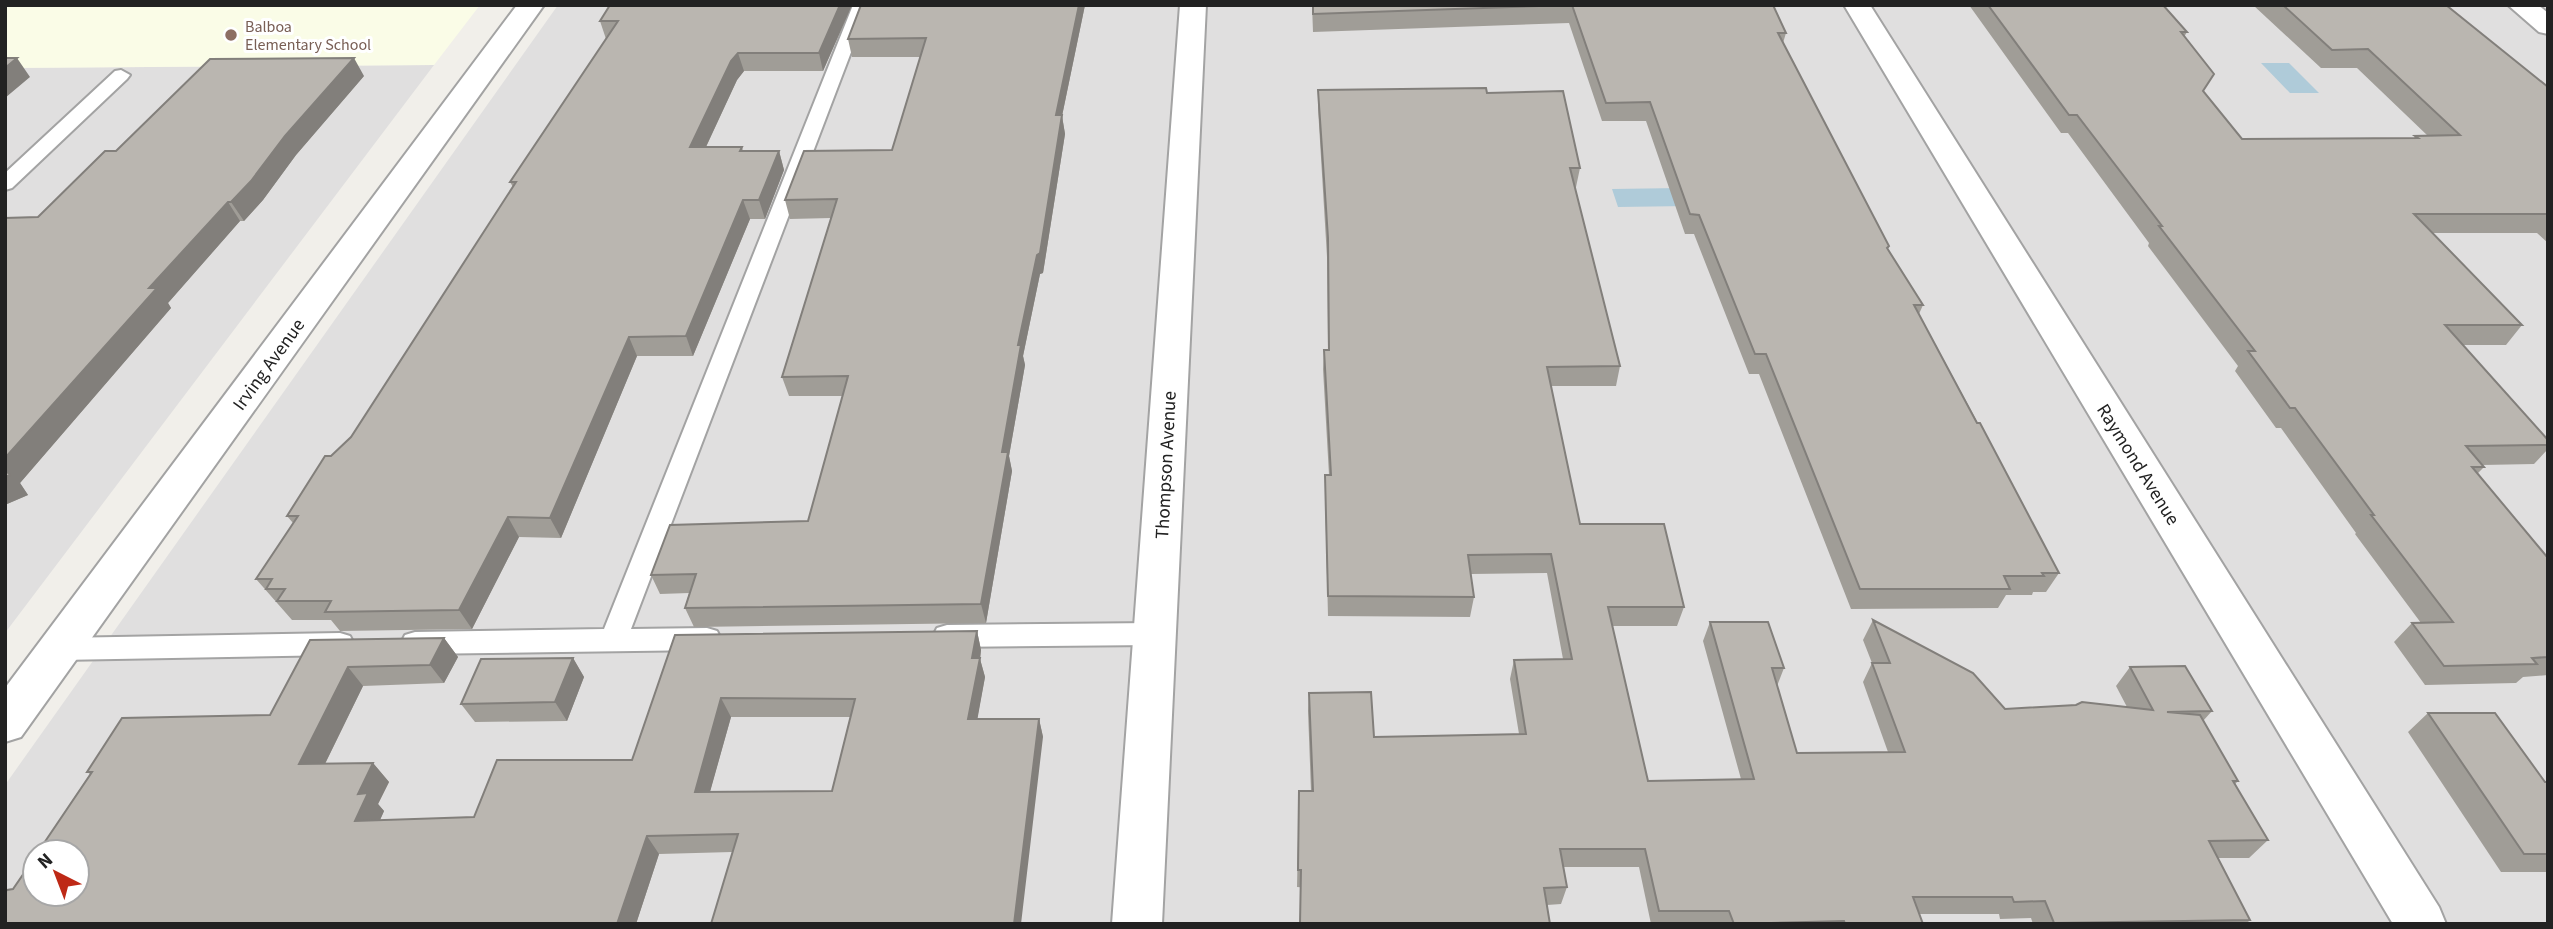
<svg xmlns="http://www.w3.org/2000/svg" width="2553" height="929" viewBox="0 0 2553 929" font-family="'Source Sans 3',sans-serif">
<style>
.residential{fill:#e0dfdf;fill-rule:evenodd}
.education{fill:#fafce7}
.water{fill:#afcbd9}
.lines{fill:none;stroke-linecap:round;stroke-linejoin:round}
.lane-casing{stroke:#a3a3a3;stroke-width:4}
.street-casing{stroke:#a3a3a3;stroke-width:4}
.lane{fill:#fff;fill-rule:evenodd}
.street{fill:#fff;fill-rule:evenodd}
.wall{fill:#a09d97;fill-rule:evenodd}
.shaded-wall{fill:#827f7b}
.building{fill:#bab6b0;stroke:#827f7b;stroke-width:2;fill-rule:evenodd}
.education-dot{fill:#8d6e63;stroke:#fff;stroke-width:2.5}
.labels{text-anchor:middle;stroke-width:6;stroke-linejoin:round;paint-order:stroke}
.far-education-label{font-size:16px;fill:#785e54;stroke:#fff;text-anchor:start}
.street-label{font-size:19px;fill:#222;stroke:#fff}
</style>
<rect width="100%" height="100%" fill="#f1efea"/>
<path class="residential" d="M 558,5 L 2548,5 L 2548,924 L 5,924 L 5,785 ZM 35,852 L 77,852 L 77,894 L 35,894 Z
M 434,65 L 5,633 L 5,68 Z"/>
<path class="education" d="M 5,5 L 480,5 L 434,65 L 5,68 Z"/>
<path class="water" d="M 2261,63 L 2289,63 L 2319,93 L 2290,93 Z
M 1680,188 L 1687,206 L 1618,207 L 1612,189 Z"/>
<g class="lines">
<g class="lane-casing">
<path id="lane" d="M 853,5 L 869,5 L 631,629 L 707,628 L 717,631 L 721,639 L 717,647 L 707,650 L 415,654 L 405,651 L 401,643 L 405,635 L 415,632 L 604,629 Z
M 121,70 L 130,75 L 127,79 L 12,188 L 5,190 L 5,173 L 115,71 Z
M 1155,623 L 1165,626 L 1169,634 L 1165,642 L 1155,645 L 947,647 L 937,644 L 933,636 L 937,628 L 947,625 Z
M 340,633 L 350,636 L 354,644 L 350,652 L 340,655 L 60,660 L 50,657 L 46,649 L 50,641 L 60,638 Z"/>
</g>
<g class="street-casing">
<path id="street" d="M 517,5 L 544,5 L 21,737 L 5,742 L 5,688 Z
M 1180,5 L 1206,5 L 1162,924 L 1112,924 Z
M 1844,5 L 1870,5 L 2439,907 L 2446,924 L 2393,924 Z
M 2508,5 L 2538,5 L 2548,13 L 2548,34 L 2539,32 Z"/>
</g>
<use href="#lane" class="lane"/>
<use href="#street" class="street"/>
</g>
<path class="wall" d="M 610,5 L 852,5 L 823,71 L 744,71 L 737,80 L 706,147 L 742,147 L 743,151 L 779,151 L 784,170 L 765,219 L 750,219 L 693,356 L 637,356 L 561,538 L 519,537 L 472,629 L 340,631 L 331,620 L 292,620 L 256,579 L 293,523 L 287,516 L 331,456 L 351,437 L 513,187 L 510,182 L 606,39 L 600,21 Z
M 1085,5 L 1062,116 L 1065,134 L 1043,273 L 1040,274 L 1023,356 L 1025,365 L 1009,456 L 1012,471 L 986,623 L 694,627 L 685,608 L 689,593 L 660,594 L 651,575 L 808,521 L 843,396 L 789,396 L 782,377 L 831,218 L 790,219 L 785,200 L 892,150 L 921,57 L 852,57 L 848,39 Z
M 1312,5 L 1773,5 L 1786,33 L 1783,43 L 1889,246 L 1888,249 L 1923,305 L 1919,314 L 2059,573 L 2046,592 L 2033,592 L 2032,595 L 2006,595 L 1998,608 L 1851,609 L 1759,374 L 1749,374 L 1694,234 L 1685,234 L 1646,121 L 1602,121 L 1569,23 L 1313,32 Z
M 1969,5 L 2163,5 L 2187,32 L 2184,37 L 2204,93 L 2242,139 L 2414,138 L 2415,136 L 2428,136 L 2357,68 L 2321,68 L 2253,5 L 2446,5 L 2548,87 L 2548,243 L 2537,233 L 2432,233 L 2522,325 L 2506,345 L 2462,345 L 2548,440 L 2548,449 L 2534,464 L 2482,465 L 2484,467 L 2477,474 L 2548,558 L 2548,675 L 2523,677 L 2516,683 L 2425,685 L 2394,642 L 2412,623 L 2421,623 L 2355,534 L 2356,533 L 2281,428 L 2276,428 L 2235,371 L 2238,366 L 2148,246 L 2149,243 L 2068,133 L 2061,133 Z
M 364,76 L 296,155 L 263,200 L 244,221 L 240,221 L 168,303 L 171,308 L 20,483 L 28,495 L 7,504 L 116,151 Z
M 1318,90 L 1487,93 L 1580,168 L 1576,187 L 1575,187 L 1620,366 L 1616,386 L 1551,386 L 1580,524 L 1684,607 L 1677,626 L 1612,626 L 1648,781 L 1741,779 L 1703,641 L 1710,622 L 1784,668 L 1777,686 L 1797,753 L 1888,752 L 1863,682 L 1872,663 L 1863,640 L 1873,620 L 2005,709 L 2127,707 L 2116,686 L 2130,667 L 2212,711 L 2203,721 L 2238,781 L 2235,784 L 2268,840 L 2249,858 L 2218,858 L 2250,920 L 2246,924 L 2033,924 L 2031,918 L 2000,919 L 1999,914 L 1919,914 L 1923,924 L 1651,924 L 1639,867 L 1563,867 L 1567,887 L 1561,904 L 1547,905 L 1297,887 L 1299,791 L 1311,791 L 1308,711 L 1309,693 L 1374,737 L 1519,734 L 1510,679 L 1514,660 L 1563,659 L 1547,573 L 1471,574 L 1474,597 L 1470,617 L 1328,616 L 1325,495 L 1325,475 L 1329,475 L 1323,369 L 1324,350 L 1328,350 L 1327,257 L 1318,108 Z
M 977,631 L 981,650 L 980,659 L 985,677 L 977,719 L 1039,719 L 1043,737 L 732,852 L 659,854 L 636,924 L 5,924 L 13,889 L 90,774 L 87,772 L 270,715 L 310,640 L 444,638 L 458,657 L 444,683 L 363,686 L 325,764 L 373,763 L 389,782 L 378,804 L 384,811 L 380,820 L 474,817 L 632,760 L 675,635 ZM 731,717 L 851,717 L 832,791 L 710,791 Z
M 573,658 L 584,677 L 567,721 L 475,722 L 461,704 Z
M 2428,713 L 2545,782 L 2548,782 L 2548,872 L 2501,872 L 2408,732 Z"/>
<path class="shaded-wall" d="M 840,5 L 852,5 L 823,71 L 819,53 Z
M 1079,5 L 1085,5 L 1062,116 L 1065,134 L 1043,273 L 1040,274 L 1023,356 L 1025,365 L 1009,456 L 1012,471 L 986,623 L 981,604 L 1002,452 L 1018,345 L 1056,115 Z
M 738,53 L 744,71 L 737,80 L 697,166 L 690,147 L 731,61 Z
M 17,58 L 30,77 L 5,98 L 5,68 Z
M 354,58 L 364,76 L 296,155 L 263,200 L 244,221 L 231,202 L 285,136 Z
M 779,151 L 784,170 L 765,219 L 759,200 Z
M 743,200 L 750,219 L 693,356 L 686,336 Z
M 228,202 L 240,221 L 168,303 L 171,308 L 20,483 L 28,495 L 7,504 L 5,506 L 5,458 L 149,288 Z
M 629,337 L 637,356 L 561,538 L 550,518 Z
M 508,517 L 519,537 L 472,629 L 459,610 Z
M 977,631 L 981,650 L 980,659 L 985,677 L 974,738 L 968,719 L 972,658 Z
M 444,638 L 458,657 L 444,683 L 430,665 Z
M 573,658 L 584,677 L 567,721 L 555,702 Z
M 348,667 L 363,686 L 316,782 L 299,764 Z
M 721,698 L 731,717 L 705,810 L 695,792 Z
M 1039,719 L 1043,737 L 1021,924 L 1014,924 Z
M 373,763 L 389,782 L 378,804 L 384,811 L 372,838 L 355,821 L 358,794 Z
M 647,836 L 659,854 L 636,924 L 617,924 Z"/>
<path class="building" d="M 610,5 L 840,5 L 819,53 L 738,53 L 731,61 L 690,147 L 742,147 L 740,151 L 779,151 L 759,200 L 743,200 L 686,336 L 629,337 L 550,518 L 508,517 L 459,610 L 325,612 L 331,601 L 277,601 L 285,589 L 266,589 L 272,579 L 256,579 L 298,516 L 287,516 L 325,456 L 331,456 L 351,437 L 516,182 L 510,182 L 618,21 L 600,21 Z
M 861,5 L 1079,5 L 1056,115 L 1062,115 L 1040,253 L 1037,255 L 1018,345 L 1021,345 L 1002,452 L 1008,452 L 981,604 L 685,608 L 696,574 L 651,575 L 670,525 L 808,521 L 848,376 L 782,377 L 837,199 L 785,200 L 804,151 L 892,150 L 926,38 L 848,39 Z
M 1313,5 L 1569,5 L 1313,14 Z
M 1572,5 L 1773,5 L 1786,33 L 1778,33 L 1889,246 L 1887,248 L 1923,305 L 1914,305 L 1977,423 L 1980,423 L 2059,573 L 2042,573 L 2044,576 L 2004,576 L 2010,589 L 1860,589 L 1766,354 L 1755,354 L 1699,215 L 1690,214 L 1650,102 L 1606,103 Z
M 1988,5 L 2163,5 L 2187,32 L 2181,32 L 2214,74 L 2203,91 L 2242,139 L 2418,138 L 2415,136 L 2460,135 L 2368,49 L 2332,50 L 2283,5 L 2446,5 L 2548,87 L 2548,214 L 2414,214 L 2522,325 L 2445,325 L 2548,440 L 2548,445 L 2466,446 L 2484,467 L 2472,467 L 2548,558 L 2548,657 L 2532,658 L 2537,664 L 2444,666 L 2412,623 L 2453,622 L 2371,515 L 2374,515 L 2295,408 L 2290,408 L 2248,351 L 2255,351 L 2159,226 L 2162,226 L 2077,115 L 2069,115 Z
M 5,58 L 17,58 L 5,68 Z
M 354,58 L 285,136 L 251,181 L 231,202 L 228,202 L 149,288 L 157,288 L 5,458 L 5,218 L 38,217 L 105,151 L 116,151 L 210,59 Z
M 1486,88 L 1487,93 L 1563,91 L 1580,168 L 1570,168 L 1620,366 L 1547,367 L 1580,524 L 1664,524 L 1684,607 L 1608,607 L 1648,781 L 1754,779 L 1710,622 L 1768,622 L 1784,668 L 1772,668 L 1797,753 L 1905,752 L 1872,663 L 1890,663 L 1873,620 L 1973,673 L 2005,709 L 2076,705 L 2082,702 L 2153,710 L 2130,667 L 2185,666 L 2212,711 L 2167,712 L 2200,715 L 2238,781 L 2233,781 L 2268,840 L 2209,841 L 2250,920 L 2054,923 L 2045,901 L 2014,902 L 2012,897 L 1913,897 L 1923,924 L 1845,924 L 1844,921 L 1734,924 L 1729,911 L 1659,911 L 1645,849 L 1560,849 L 1567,887 L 1544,888 L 1550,924 L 1300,924 L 1301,870 L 1298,870 L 1299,791 L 1313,791 L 1309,693 L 1371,692 L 1374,737 L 1526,734 L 1514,660 L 1572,659 L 1551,554 L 1468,555 L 1474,597 L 1328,596 L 1325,475 L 1331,475 L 1324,350 L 1329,350 L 1328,238 L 1318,90 Z
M 5,469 L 10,475 L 5,477 Z
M 977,631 L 972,658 L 980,658 L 968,719 L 1039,719 L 1014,924 L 711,924 L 738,834 L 647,836 L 617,924 L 5,924 L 5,892 L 7,890 L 13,889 L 35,857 L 35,894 L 77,894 L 77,852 L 38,852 L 92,772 L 87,772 L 122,718 L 270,715 L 310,640 L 444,638 L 430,665 L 348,667 L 299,764 L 373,763 L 358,794 L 368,793 L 355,821 L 474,817 L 497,760 L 632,760 L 675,635 ZM 721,698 L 855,699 L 832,791 L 695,792 Z
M 573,658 L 555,702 L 461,704 L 481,659 Z
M 2428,713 L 2495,713 L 2545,782 L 2548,782 L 2548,854 L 2524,854 Z"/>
<circle class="education-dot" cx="231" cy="35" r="7"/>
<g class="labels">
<g class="far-education-label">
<text x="245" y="32">Balboa<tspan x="245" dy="18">Elementary School</tspan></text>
</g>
<g class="street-label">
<text transform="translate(268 364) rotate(-54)" y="7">Irving Avenue</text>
<text transform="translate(2139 464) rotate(58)" y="7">Raymond Avenue</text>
<text transform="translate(1165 465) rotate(-87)" y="7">Thompson Avenue</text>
</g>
</g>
<rect width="2553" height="929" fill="none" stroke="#222222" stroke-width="14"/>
<g transform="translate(56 873) rotate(318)"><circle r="33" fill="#ffffff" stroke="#a7a7a7" stroke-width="2"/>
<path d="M0-5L12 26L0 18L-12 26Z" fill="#be2916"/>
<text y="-10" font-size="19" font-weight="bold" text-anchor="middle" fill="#222222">N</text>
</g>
</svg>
